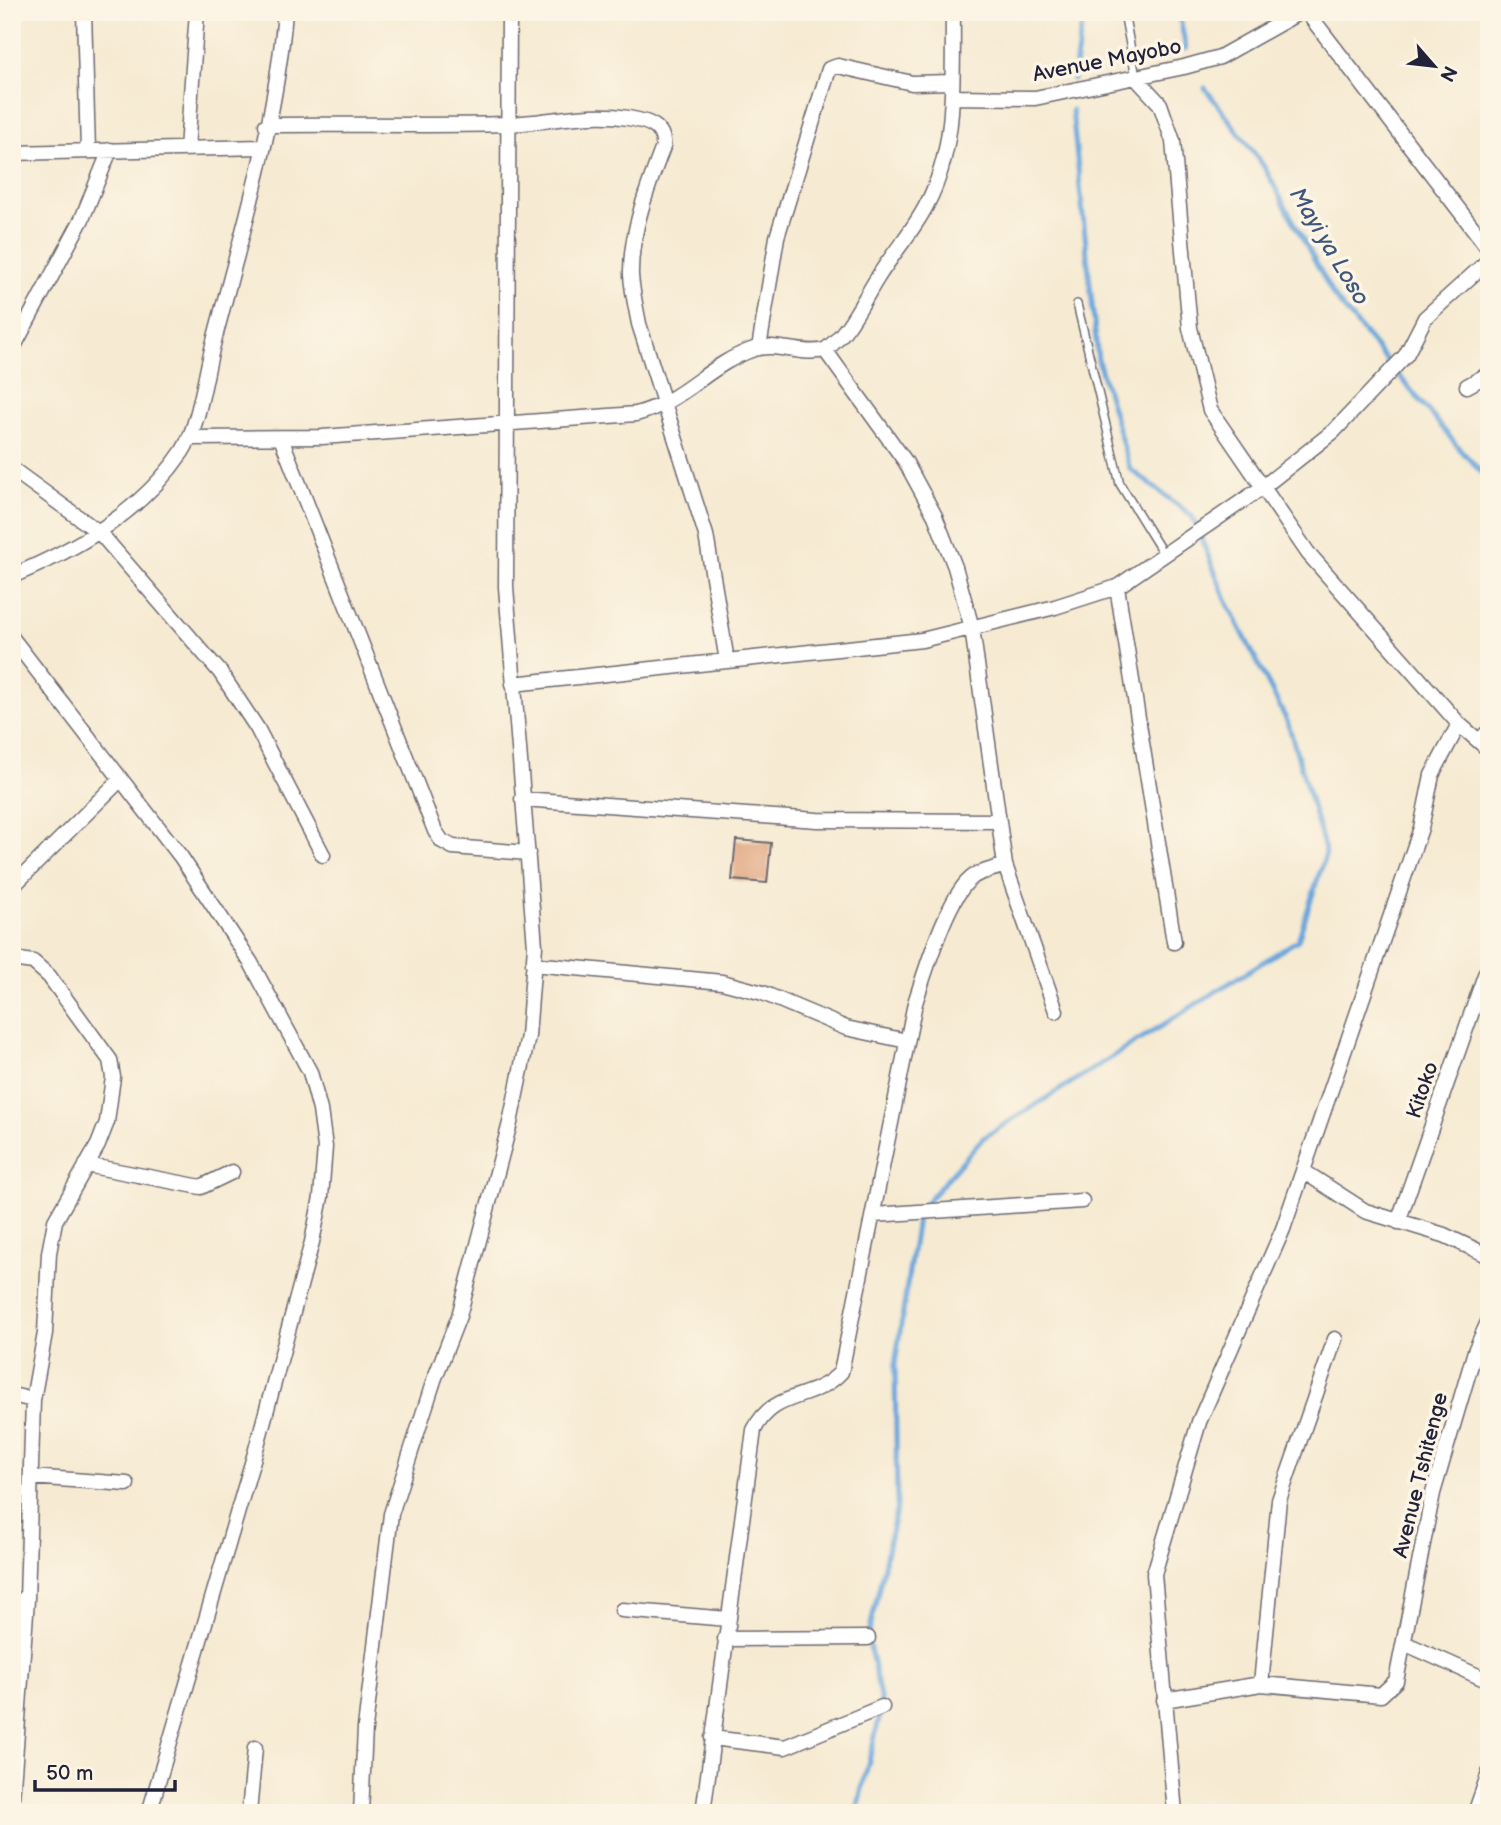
<svg xmlns="http://www.w3.org/2000/svg" width="1501" height="1825" viewBox="0 0 1501 1825" font-family="'Balsamiq Sans',sans-serif">
<style>
.lines{fill:none;stroke-linecap:round;stroke-linejoin:round}
.stream{stroke:#69a6db;stroke-width:5}
.building{fill:#e1a681}
.lane-casing{stroke:#6c6870;stroke-width:10}
.street-casing{stroke:#6c6870;stroke-width:17}
.lane{stroke:#fff;stroke-width:7}
.street{stroke:#fff;stroke-width:14}
.labels{text-anchor:middle;stroke-width:7;stroke-linejoin:round;paint-order:stroke}
.street-label{font-size:21px;fill:#22223b;stroke:#fcf5e5}
.water-label{font-size:23px;font-style:italic;fill:#3e577b;stroke:#fcf5e5}
</style>
<rect width="100%" height="100%" fill="#fcf5e5"/>
<filter id="ink" filterUnits="userSpaceOnUse"><feTurbulence type="fractalNoise" baseFrequency=".0143" numOctaves="2"/><feDisplacementMap in="SourceGraphic" scale="14" xChannelSelector="R" yChannelSelector="G"/><feConvolveMatrix kernelMatrix="1 2 1 2 8 2 1 2 1" color-interpolation-filters="sRGB"/></filter>
<filter id="wash" filterUnits="userSpaceOnUse"><feTurbulence type="fractalNoise" baseFrequency=".00686" numOctaves="4" result="noise"/><feDisplacementMap in="SourceGraphic" scale="28" xChannelSelector="R" yChannelSelector="G"/><feGaussianBlur stdDeviation="1.57" result="paint"/><feColorMatrix in="noise" values="0 0 0 0 0 0 0 0 0 0 0 0 0 0 0 0 0 1.4 0 .05"/><feComposite in="paint" operator="in"/></filter>
<g filter="url(#wash)">
<rect width="100%" height="100%" fill="#f6ead2"/>
<g class="lines">
<path class="stream" d="M 1179,12 L 1186,49
M 1073,79 L 1084,12
M 1205,88 L 1263,165 L 1335,298 L 1459,448 L 1481,472 L 1489,466
M 856,1813 L 882,1707 L 868,1638 L 897,1506 L 895,1365 L 918,1212 L 983,1138 L 1298,940 L 1326,853 L 1288,723 L 1228,604 L 1192,516 L 1130,469 L 1098,360 L 1072,110"/>
</g>
<g id="blocks">
<path class="building" d="M 736,840 L 771,843 L 767,883 L 732,880 Z"/>
</g>
</g>
<g filter="url(#ink)">
<use href="#blocks" fill-opacity="0" stroke="#6c6870" stroke-width="2"/>
<g class="lines">
<g class="lane-casing">
<path id="lane" d="M 1124,12 L 1136,77
M 1077,304 L 1120,484 L 1164,555
M 1476,739 L 1489,726"/>
</g>
<g class="street-casing">
<path id="street" d="M 84,12 L 88,151
M 1307,12 L 1489,249
M 1136,78 L 1160,104 L 1173,141 L 1190,328 L 1210,410 L 1308,553 L 1459,724 L 1489,750
M 952,97 L 1035,98 L 1184,67 L 1220,57 L 1300,12
M 266,125 C 346,124 426,126 506,124 C 547,123 588,111 628,118 C 647,121 665,126 663,147 C 648,186 630,233 631,275 C 632,291 636,308 639,324 L 706,535 L 727,661
M 187,149 L 197,12
M 12,153 L 262,147
M 759,348 L 777,237 L 829,69 L 838,66 L 912,83 L 952,82
M 12,350 L 82,219 L 110,150
M 825,350 L 905,461 L 935,516 L 955,567 L 972,628 L 1005,865 L 1056,1011
M 1467,386 L 1489,374
M 189,438 L 322,437 L 636,414 C 685,401 707,365 754,349 C 776,342 802,356 825,350 C 849,333 862,302 878,277 C 893,253 913,231 926,206 C 958,146 952,79 953,12
M 281,438 L 435,831 L 442,841 L 453,847 L 528,853
M 12,469 L 100,533 L 220,672 L 257,728 L 323,855
M 12,576 C 77,549 141,512 182,452 C 199,426 205,376 213,345 C 241,236 276,125 285,12
M 1117,587 L 1174,942
M 12,638 L 181,857 L 251,963 L 310,1072 L 320,1110 L 325,1147 L 321,1197 L 312,1242 L 255,1453 L 149,1813
M 513,684 L 922,640 L 1055,607 L 1117,587 L 1263,487 L 1334,431 L 1406,355 L 1425,318 L 1489,260
M 522,799 L 817,820 L 998,821
M 12,887 L 121,779
M 12,959 L 33,962 L 49,976 L 110,1060 L 113,1077 L 107,1122 L 98,1145 L 55,1221 L 49,1253 L 45,1333 L 33,1400 L 27,1600 L 12,1799
M 533,964 L 722,982 L 763,993 L 846,1028 L 907,1041
M 86,1165 L 201,1187 L 232,1172
M 1303,1171 L 1365,1211 L 1444,1235 L 1489,1256
M 874,1215 L 1082,1201
M 1398,1222 L 1486,972
M 12,1395 L 33,1400
M 31,1477 L 127,1484
M 12,1601 L 27,1600
M 622,1610 L 728,1619
M 725,1639 L 868,1638
M 1404,1643 L 1489,1681
M 1261,1684 L 1279,1500 L 1335,1339
M 1164,1700 L 1261,1684 L 1381,1695 L 1396,1681 L 1433,1493 L 1475,1351 L 1489,1320
M 712,1738 L 785,1747 L 882,1707
M 249,1813 L 255,1748
M 361,1813 L 365,1728 L 391,1514 L 434,1380 L 459,1316 L 510,1123 L 528,1036 L 535,946 L 506,587 L 509,12
M 703,1813 L 754,1430 C 774,1389 812,1403 841,1372 L 915,1003 C 925,973 948,893 974,876 C 983,871 995,869 1005,865
M 1175,1813 L 1154,1574 L 1199,1422 L 1283,1229 L 1421,828 L 1432,775 L 1459,724
M 1475,1813 L 1489,1773"/>
</g>
<use href="#lane" class="lane"/>
<use href="#street" class="street"/>
</g>
</g>
<g class="labels">
<g class="street-label">
<text transform="translate(1107 60) rotate(-11)" y="7">Avenue Mayobo</text>
<text transform="translate(1422 1090) rotate(-71)" y="7">Kitoko</text>
<text transform="translate(1420 1475) rotate(-76)" y="7">Avenue Tshitenge</text>
</g>
<g class="water-label">
<text transform="translate(1330 246) rotate(59)" y="8">Mayi ya Loso</text>
</g>
</g>
<rect width="1501" height="1825" fill="none" stroke="#fcf5e5" stroke-width="42"/>
<g transform="translate(1434 66) rotate(118)" stroke="#fcf5e5" stroke-width="5" paint-order="stroke">
<path d="M0-5L12 26L0 18L-12 26Z" fill="#22223b"/>
<text y="-10" font-size="19" font-weight="bold" text-anchor="middle" fill="#22223b">N</text>
</g>
<path d="M35 1780v10h140v-10" fill="none" stroke="#22223b" stroke-width="3.5"/>
<text x="46" y="1780" font-size="21" fill="#22223b" stroke="#fcf5e5" stroke-width="5" paint-order="stroke">50 m</text>
</svg>
